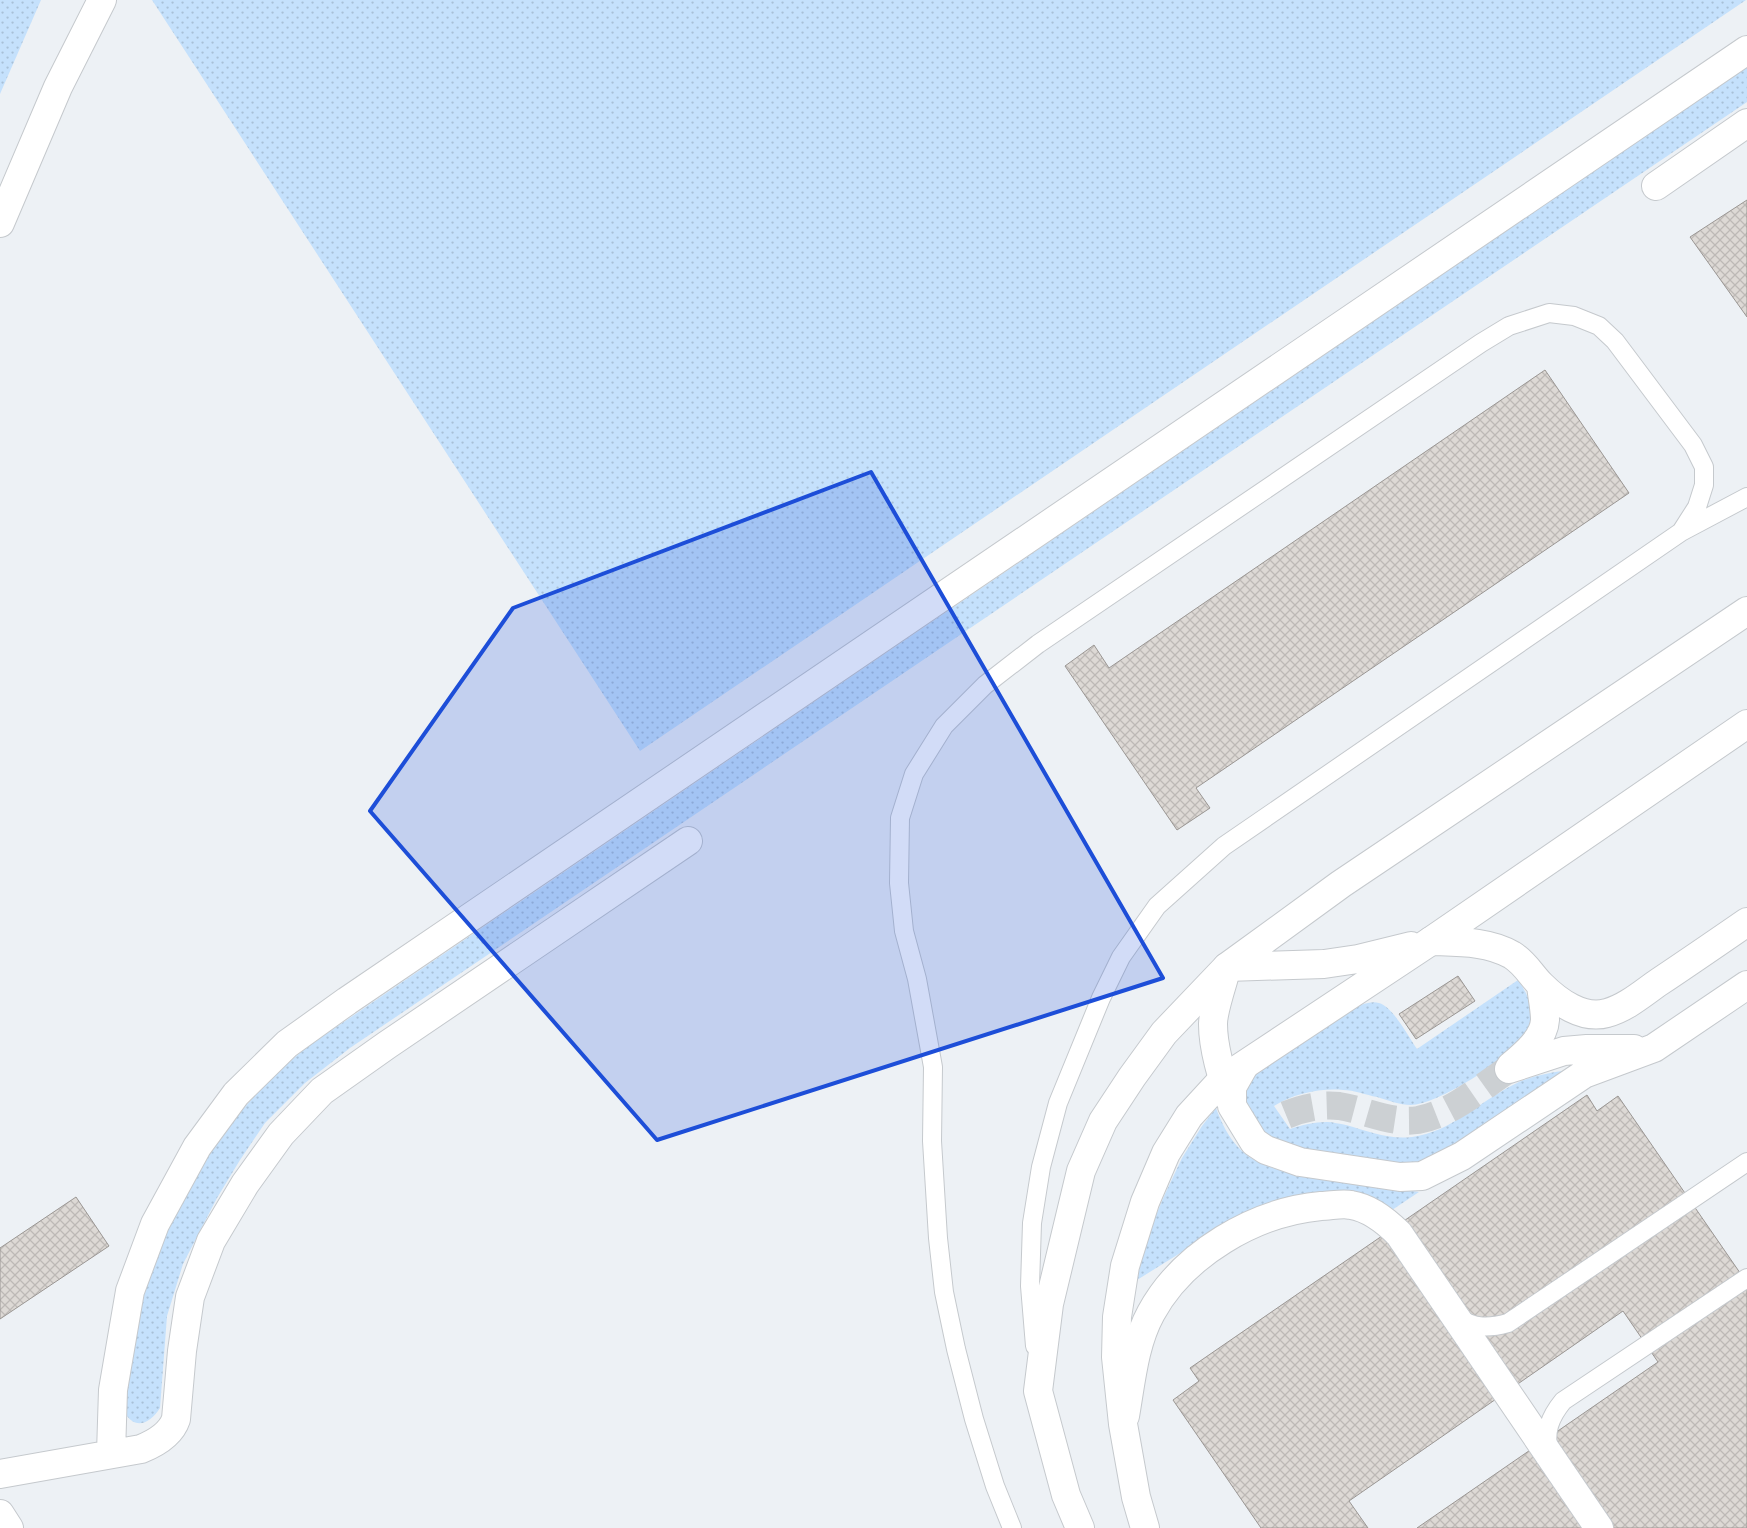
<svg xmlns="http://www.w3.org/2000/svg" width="1747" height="1528" viewBox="0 0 1747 1528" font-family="'Fira Sans',sans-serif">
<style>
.grass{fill:url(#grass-dots)}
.building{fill:url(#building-cross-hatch);stroke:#9a9693}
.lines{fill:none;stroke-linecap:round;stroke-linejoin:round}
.street-tunnel{stroke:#ccd0d3;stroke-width:28;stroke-dasharray:28 14;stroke-linecap:butt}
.lane-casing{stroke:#c5c9cd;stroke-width:20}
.street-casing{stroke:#c5c9cd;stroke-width:30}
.primary-casing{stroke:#c5c9cd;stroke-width:30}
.lane{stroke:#fff;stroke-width:18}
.street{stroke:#fff;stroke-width:28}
.primary{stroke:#fff;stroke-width:28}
.marked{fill:#1d4ed8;fill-opacity:0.2;stroke:#1d4ed8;stroke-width:4;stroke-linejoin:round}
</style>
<defs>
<pattern id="grass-dots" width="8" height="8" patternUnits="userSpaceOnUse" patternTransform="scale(1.25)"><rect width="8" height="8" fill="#c5e1fc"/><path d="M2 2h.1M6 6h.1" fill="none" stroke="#a8c0d7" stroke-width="1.8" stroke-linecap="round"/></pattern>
<pattern id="building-cross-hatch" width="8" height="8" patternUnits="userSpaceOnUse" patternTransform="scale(1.25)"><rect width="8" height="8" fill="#ddd9d5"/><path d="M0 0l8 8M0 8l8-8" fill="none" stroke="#bdb9b6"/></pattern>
</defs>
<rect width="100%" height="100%" fill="#edf1f5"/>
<path class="grass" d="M 0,0 L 41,0 L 0,94 Z
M 152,0 L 1746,0 L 640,751 Z
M 1747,67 L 1747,102 L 350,1048 L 305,1083 L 265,1123 L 240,1160 L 217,1198 L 183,1264 L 167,1316 L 160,1408 C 150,1424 134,1431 124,1411 L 130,1341 L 155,1258 L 192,1180 L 234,1119 L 274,1075 L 307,1047 Z
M 1518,980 C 1527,993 1534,1007 1530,1023 C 1524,1051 1439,1105 1411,1105 C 1400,1105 1387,1100 1377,1097 C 1366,1095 1354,1090 1343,1090 C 1320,1088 1293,1094 1274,1106 L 1290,1129 C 1302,1125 1314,1122 1327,1122 C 1333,1122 1340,1124 1346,1125 C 1368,1131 1389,1140 1412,1137 C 1451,1132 1479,1102 1513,1085 C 1530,1076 1549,1073 1568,1070 L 1443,1154 L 1424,1162 L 1392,1164 L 1282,1145 L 1268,1137 L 1245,1105 L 1244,1090 L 1250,1081 L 1260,1070 L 1356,1007 C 1363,1004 1371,1001 1379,1003 C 1393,1007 1408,1036 1417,1049 Z
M 1216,1108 C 1230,1146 1247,1163 1288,1172 L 1419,1192 L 1392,1210 L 1222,1227 L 1137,1280 L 1147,1236 L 1165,1194 L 1182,1158 L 1202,1126 Z"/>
<path class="building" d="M 1747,200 L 1747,317 L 1690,237 Z
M 1545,370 L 1629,493 L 1196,788 L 1210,808 L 1177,830 L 1065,666 L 1094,645 L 1109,668 Z
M 1458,976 L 1475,1001 L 1416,1039 L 1399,1014 Z
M 1587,1095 L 1597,1111 L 1618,1096 L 1747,1283 L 1747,1528 L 1417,1528 L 1658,1362 L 1623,1311 L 1349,1501 L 1368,1528 L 1261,1528 L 1173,1400 L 1199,1381 L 1190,1368 Z
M 76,1197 L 109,1246 L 0,1319 L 0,1248 Z"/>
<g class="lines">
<path class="street-tunnel" d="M 1286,1115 C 1303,1108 1321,1104 1339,1106 C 1365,1110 1391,1124 1418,1120 C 1452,1114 1481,1087 1509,1069"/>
<g class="lane-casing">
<path id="lane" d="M 1681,532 L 1747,497
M 1458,1317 C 1473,1329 1490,1328 1508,1323 L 1747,1162
M 1549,1452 C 1544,1432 1550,1417 1563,1401 L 1747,1278
M 1012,1528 L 995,1486 L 974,1419 L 956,1349 L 944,1292 L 938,1238 L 932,1141 L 933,1067 L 917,979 L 904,931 L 899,883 L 900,818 L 914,774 L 944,726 L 985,685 L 1038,644 L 1481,343 L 1509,326 L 1549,313 L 1574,316 L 1599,326 L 1615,341 L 1693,445 L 1704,467 L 1704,485 L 1697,507 L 1681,532 L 1224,846 L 1157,906 L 1121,957 L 1101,998 L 1058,1103 L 1041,1167 L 1032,1223 L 1030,1286 L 1035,1346"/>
</g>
<g class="street-casing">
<path id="street" d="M 1656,186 L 1747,123
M 0,223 L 58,87 L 102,0
M 1431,941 C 1458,942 1488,941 1512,955 C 1525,963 1531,975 1541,985 C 1558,1002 1583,1020 1607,1013 C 1626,1008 1643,993 1659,982 C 1689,962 1718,942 1747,922
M 1227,967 C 1223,982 1213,1010 1213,1024 C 1213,1049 1222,1077 1230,1100
M 1244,1066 L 1232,1087 L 1232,1106 L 1254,1142 L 1266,1150 L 1300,1162 L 1400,1177 L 1422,1176 L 1462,1156 L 1584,1074 L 1654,1048 L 1747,985
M 1511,1066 C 1524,1055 1544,1039 1545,1020 C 1545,1009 1542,996 1541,985
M 1509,1069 L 1564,1051 L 1587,1049 L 1634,1049
M 1125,1416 C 1131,1382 1134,1344 1151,1313 C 1183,1254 1255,1212 1321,1206 C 1330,1206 1342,1203 1351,1205 C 1370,1208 1386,1221 1399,1234 L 1599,1528
M 111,1453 L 113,1390 L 130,1291 L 155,1224 L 197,1147 L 236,1094 L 287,1044 L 347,1001 L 1747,50
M 0,1474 L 141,1449 C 156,1443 171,1434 176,1419 L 182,1351 L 190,1297 L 211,1241 L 245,1184 L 281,1134 L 322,1091 L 387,1045 L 688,841
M 0,1514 L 9,1528"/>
</g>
<g class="primary-casing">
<path id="primary" d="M 1227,967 L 1324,964 L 1358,959 L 1411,946
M 1080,1528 L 1066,1495 L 1038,1391 L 1049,1304 L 1081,1171 L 1103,1121 L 1132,1077 L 1164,1033 L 1227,967 L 1341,884 L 1747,611
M 1145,1528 L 1136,1497 L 1123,1424 L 1116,1357 L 1117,1317 L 1125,1266 L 1145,1202 L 1166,1153 L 1189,1116 L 1223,1079 L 1431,941 L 1747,724"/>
</g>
<use href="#lane" class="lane"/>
<use href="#street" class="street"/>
<use href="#primary" class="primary"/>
</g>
<path class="marked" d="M 871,472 L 1163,978 L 657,1140 L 370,811 L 513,608 Z"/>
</svg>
